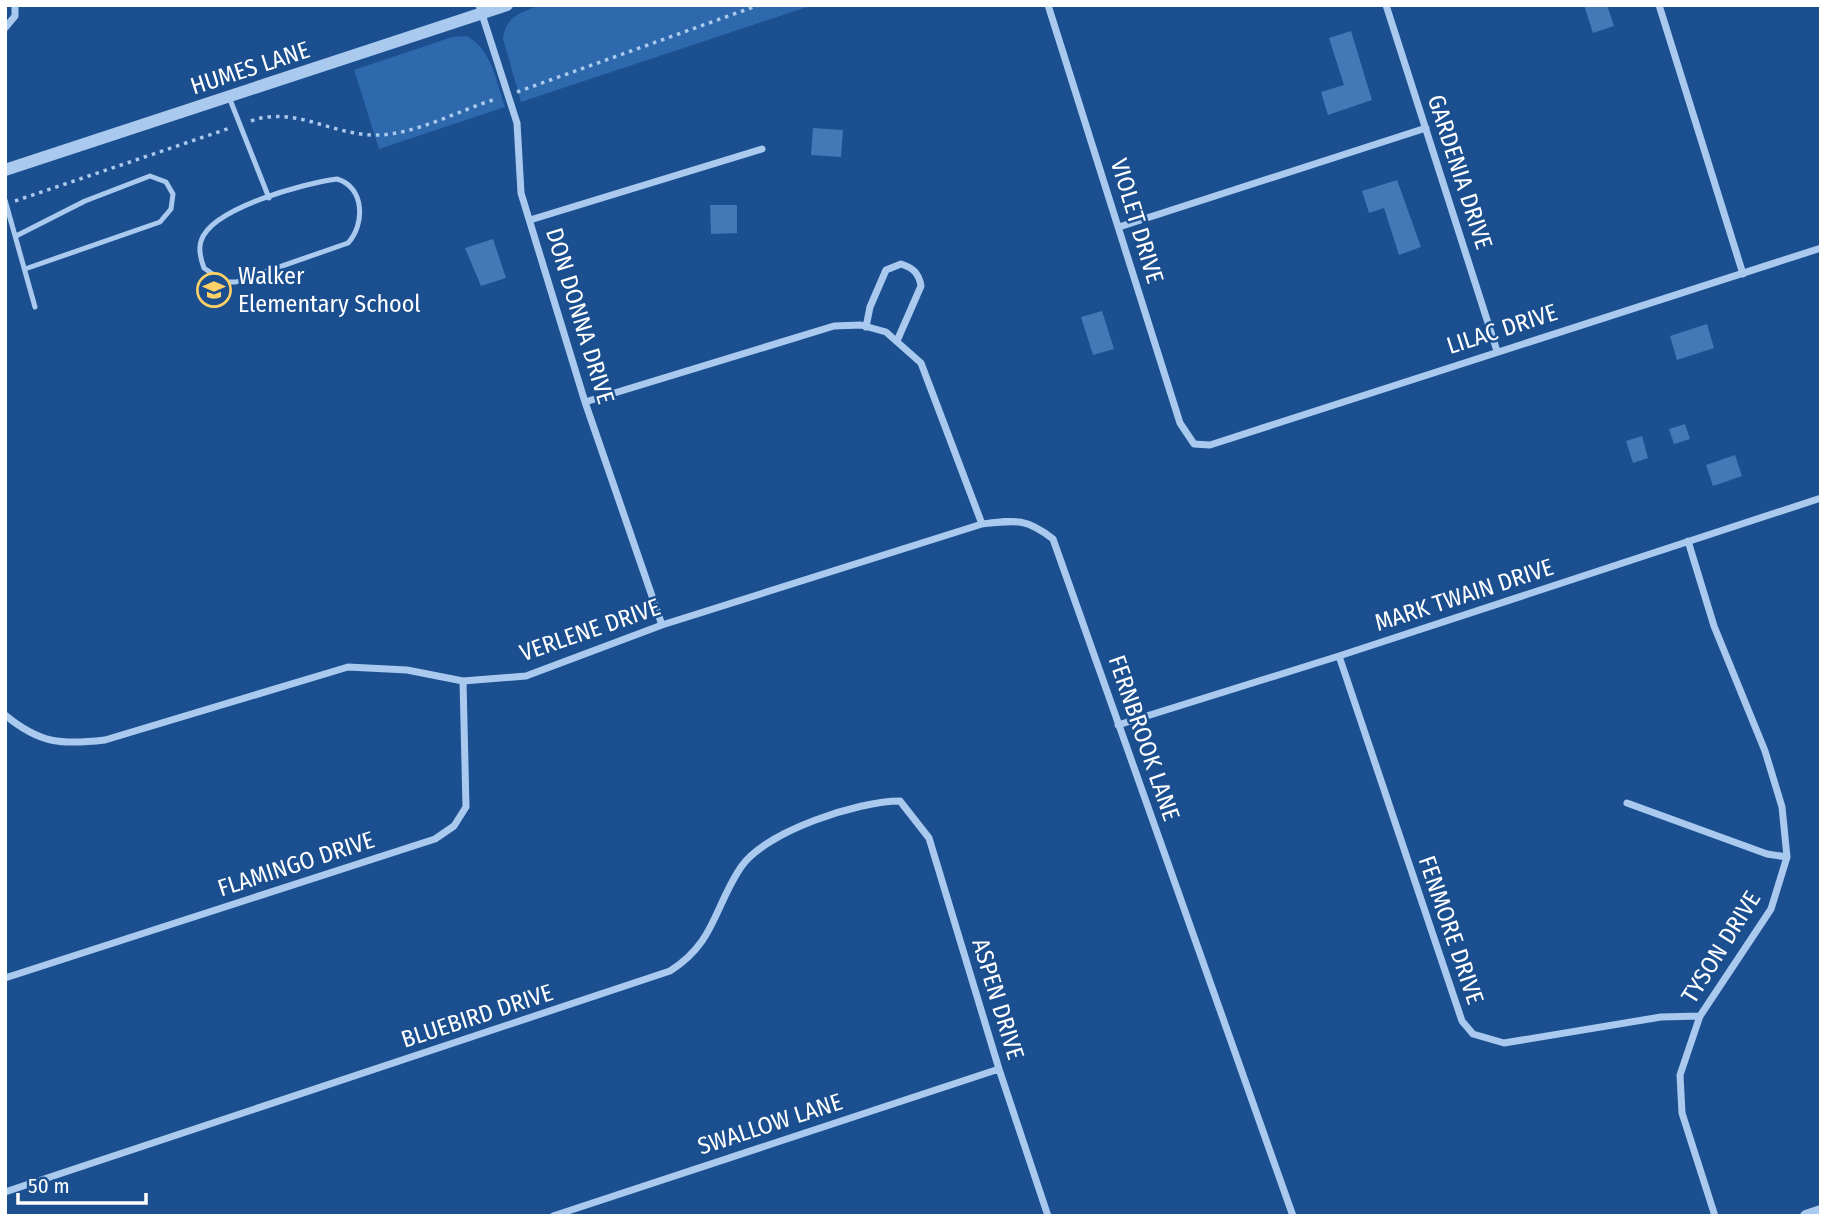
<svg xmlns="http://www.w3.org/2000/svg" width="1826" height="1221" viewBox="0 0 1826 1221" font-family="'Fira Sans Condensed',sans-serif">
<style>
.green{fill:#2e69ad}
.building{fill:#4478b7}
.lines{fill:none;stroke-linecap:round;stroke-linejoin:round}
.path{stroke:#a9c9ee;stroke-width:3.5;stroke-dasharray:3.5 5;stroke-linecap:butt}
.service{stroke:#a9c9ee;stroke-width:5}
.minor{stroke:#a9c9ee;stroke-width:7}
.tertiary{stroke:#a9c9ee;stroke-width:12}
.labels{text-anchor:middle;stroke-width:5;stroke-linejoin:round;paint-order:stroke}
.street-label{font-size:24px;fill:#fff;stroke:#1b4f8f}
.poi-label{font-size:24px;fill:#fff;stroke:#1b4f8f;text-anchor:start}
</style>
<rect width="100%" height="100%" fill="#1b4f8f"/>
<path class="green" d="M 541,5 L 813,5 L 521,102 L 503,39 C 505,16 522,12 541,5 Z
M 467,36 C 492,50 496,81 505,107 L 379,149 L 354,70 L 452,37 Z"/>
<path class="building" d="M 1584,5 L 1607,5 L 1614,26 L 1593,33 Z
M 1351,31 L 1372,100 L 1328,115 L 1321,92 L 1344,85 L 1329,38 Z
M 813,128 L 843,130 L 841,157 L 811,155 Z
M 1397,180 L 1421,247 L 1399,255 L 1384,208 L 1369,213 L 1362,191 Z
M 710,205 L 737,205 L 737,233 L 711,234 Z
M 493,239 L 506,278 L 481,286 L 465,248 Z
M 1102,311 L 1114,349 L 1093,355 L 1081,317 Z
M 1707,324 L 1714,348 L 1677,360 L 1670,336 Z
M 1685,424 L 1690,439 L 1674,444 L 1669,429 Z
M 1642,436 L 1648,458 L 1633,463 L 1626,441 Z
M 1735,455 L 1742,476 L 1713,486 L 1706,465 Z"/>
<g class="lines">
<path class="path" d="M 517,92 L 759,5
M 251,121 C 294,105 333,136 377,135 C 414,135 460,110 496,99
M 15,201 L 230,128"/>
<path class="service" d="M 229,97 L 269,198
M 337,179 C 365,187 365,225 348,243 L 236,282 L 224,282 L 204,268 C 201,260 198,250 201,241 C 211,208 305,183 337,179 Z
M 5,200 L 35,307
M 16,236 L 85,201 L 150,176 L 166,182 L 173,194 L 171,209 L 160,222 L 25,269"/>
<path class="minor" d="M 479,5 L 517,123 L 521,193 L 585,402 L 662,625
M 1048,5 L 1180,423 L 1194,444 L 1210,445 L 1821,248
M 1386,5 L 1497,351
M 1659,5 L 1743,274
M 5,28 L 15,16 L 15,5
M 530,220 L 762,149
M 1119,227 L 1426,128
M 866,327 L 870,307 L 886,270 L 901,264 C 913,268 919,273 921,286 L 897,341
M 585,402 L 834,326 L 861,325 L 886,332 L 921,363 L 982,524
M 1688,541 L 1714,626 L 1765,751 L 1782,807 L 1787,857 L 1771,909 L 1700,1016 L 1680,1075 L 1682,1113 L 1715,1216
M 1339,656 L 1462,1021 L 1473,1034 L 1504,1043 L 1661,1017 L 1700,1016
M 5,715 C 40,744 62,745 105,740 L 348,667 L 407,670 L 463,681 L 526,676 L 662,625 L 982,524 C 1016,520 1026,518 1053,539 L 1293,1216
M 1118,725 L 1339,656 L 1821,498
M 1627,803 L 1767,854 L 1787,857
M 5,978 L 435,839 L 454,826 L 466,807 L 463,681
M 5,1192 L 670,971 C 715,943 714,907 741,867 C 766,831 858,801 900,801 L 929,838 L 999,1069 L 1048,1216
M 553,1216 L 999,1069"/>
<path class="tertiary" d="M 5,170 L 507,5
M 1806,1216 L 1821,1211"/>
</g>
<defs>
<g id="school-ring" transform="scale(1.75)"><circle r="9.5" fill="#1b4f8f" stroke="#ffd166" stroke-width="1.5"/><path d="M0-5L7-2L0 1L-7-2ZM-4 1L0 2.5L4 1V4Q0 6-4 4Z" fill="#ffd166"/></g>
</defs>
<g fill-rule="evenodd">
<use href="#school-ring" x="214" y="290"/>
</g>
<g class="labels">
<g class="street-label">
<text transform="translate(250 68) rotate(-18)" y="8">HUMES LANE</text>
<text transform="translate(1460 172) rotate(72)" y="8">GARDENIA DRIVE</text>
<text transform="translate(1137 221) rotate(73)" y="8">VIOLET DRIVE</text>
<text transform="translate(580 316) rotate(73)" y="8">DON DONNA DRIVE</text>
<text transform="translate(1502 329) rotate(-18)" y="8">LILAC DRIVE</text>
<text transform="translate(1464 595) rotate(-18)" y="8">MARK TWAIN DRIVE</text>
<text transform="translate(590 630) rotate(-19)" y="8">VERLENE DRIVE</text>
<text transform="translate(1144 738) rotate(71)" y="8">FERNBROOK LANE</text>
<text transform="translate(296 864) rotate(-18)" y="8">FLAMINGO DRIVE</text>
<text transform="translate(1451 930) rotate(71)" y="8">FENMORE DRIVE</text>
<text transform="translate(1721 947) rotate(-58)" y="8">TYSON DRIVE</text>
<text transform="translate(998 999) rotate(73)" y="8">ASPEN DRIVE</text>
<text transform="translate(477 1016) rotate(-18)" y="8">BLUEBIRD DRIVE</text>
<text transform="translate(770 1124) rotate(-18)" y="8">SWALLOW LANE</text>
</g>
<g class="poi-label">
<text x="238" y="284">Walker<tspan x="238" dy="28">Elementary School</tspan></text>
</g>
</g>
<rect width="1826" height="1221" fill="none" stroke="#ffffff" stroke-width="14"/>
<path d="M18 1193v10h128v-10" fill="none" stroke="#ffffff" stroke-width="3.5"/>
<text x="28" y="1193" font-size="21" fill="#ffffff" stroke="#1b4f8f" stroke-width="5" paint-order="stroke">50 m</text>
</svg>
